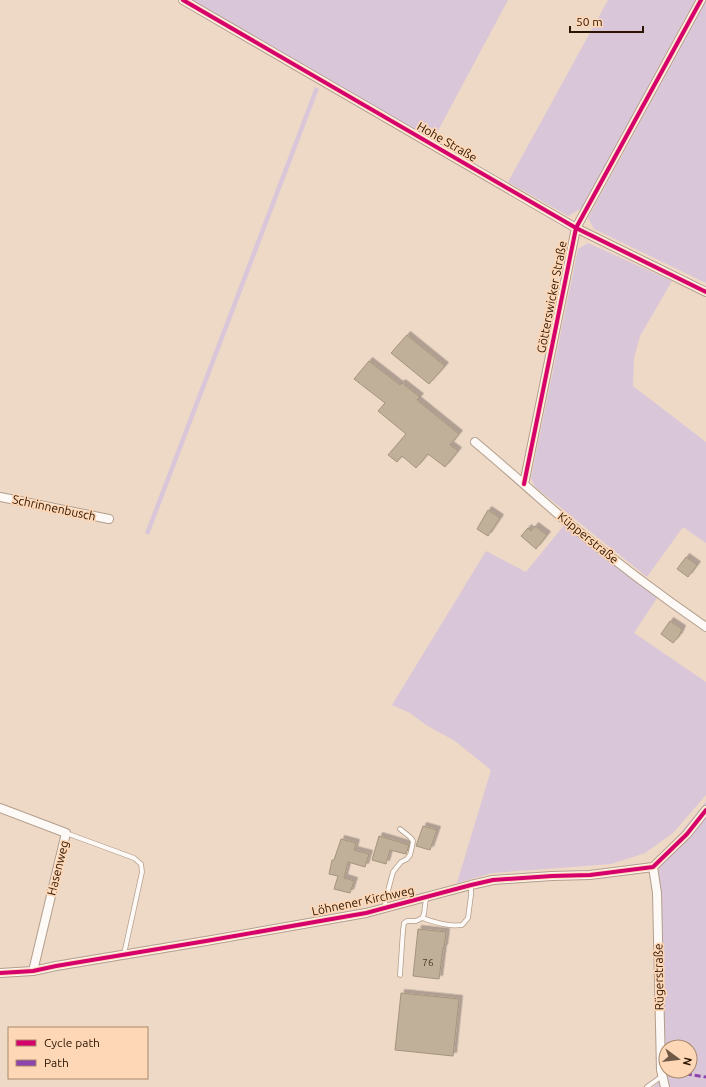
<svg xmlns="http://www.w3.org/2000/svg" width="706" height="1087" viewBox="0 0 706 1087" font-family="Ubuntu,sans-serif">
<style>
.green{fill:#d9c6d8;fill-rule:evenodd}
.building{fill:#c1b099;stroke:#a5947d;filter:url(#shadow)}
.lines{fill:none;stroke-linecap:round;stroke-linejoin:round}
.service-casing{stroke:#b39e8b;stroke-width:5.5}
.minor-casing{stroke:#b39e8b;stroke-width:10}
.service{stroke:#fcf9f6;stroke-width:4}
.minor{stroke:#fcf9f6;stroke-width:8}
.quiet{stroke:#8e44ad;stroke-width:3;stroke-dasharray:6 3;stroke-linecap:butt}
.cycleway-casing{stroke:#fed7b6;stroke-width:6}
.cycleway{stroke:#d6006c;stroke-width:4}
.labels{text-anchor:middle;stroke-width:3.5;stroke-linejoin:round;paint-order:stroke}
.number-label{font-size:10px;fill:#503b26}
.street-label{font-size:12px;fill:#2b1400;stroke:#fed7b6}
</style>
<defs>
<filter id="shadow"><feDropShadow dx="3.5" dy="-3.5" stdDeviation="0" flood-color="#0004"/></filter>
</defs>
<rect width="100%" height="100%" fill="#eed8c6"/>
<path class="green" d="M 189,0 L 508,0 L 433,140 Z
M 608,0 L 695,0 L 582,208 L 568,216 L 508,182 Z
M 706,1 L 706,283 L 594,229 L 588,218 Z
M 315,87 L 319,89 L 149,535 L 145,533 Z
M 588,243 L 672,281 L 640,336 L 634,358 L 633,386 L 706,442 L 706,543 L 683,527 L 647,577 L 535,487 L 531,478 L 578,249 Z
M 565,524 L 657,598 L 634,633 L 706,682 L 706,795 L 673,833 L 645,853 L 611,864 L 492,873 L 457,883 L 491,770 L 455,741 L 426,725 L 410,713 L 392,705 L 486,551 L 526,572 Z
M 706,802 L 706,1087 L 653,1087 L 658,1083 L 653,881 L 664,859 L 677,837 ZM 666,1047 L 690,1047 L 690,1071 L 666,1071 Z"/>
<path class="building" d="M 407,335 L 445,366 L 429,384 L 391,353 Z
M 369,361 L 400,385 L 402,383 L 420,397 L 417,400 L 459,434 L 450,445 L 458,451 L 445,467 L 428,454 L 416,468 L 402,456 L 397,462 L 388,455 L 406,434 L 378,411 L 385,403 L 354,379 Z
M 488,510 L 500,518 L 488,536 L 477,529 Z
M 535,526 L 547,535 L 536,549 L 521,536 L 528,528 L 531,531 Z
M 686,557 L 697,565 L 688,577 L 677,569 Z
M 670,621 L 682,629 L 679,636 L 673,643 L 661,634 Z
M 423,826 L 437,830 L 430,850 L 416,846 Z
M 379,836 L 409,845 L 406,854 L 390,850 L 386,864 L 372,860 Z
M 341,839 L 356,843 L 354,850 L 369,854 L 365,867 L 348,862 L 344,878 L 354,881 L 350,893 L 334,889 L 338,876 L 329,874 L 332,860 L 334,860 Z
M 418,929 L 446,932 L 444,948 L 443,948 L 439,979 L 413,976 Z
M 401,993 L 459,999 L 453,1056 L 395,1050 Z"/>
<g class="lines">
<g class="service-casing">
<path id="service" d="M 66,833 L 134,858 L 141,864 L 142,872 L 124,954
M 386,908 L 385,902 L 393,872 L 401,862 L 407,859 L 410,855 L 412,847 L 413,841 L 410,837 L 400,829
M 422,918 C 435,922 448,927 462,925 L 468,918 L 471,895 L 471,885
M 400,975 L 403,930 L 404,923 L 407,921 L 416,921 L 422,918 L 424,914 L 426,898
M 647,1087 L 662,1076"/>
</g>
<g class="minor-casing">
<path id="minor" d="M 183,0 L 576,228 L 706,292
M 475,442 C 506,468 536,495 567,522 C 612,559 658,594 706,627
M 524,484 L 576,228 L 701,0
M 0,497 L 109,519
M 0,808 L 66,833 L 33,971
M 653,867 L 657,893 L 661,1070 L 665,1087
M 0,973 L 33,971 L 56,966 L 206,941 L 366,913 L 471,885 L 493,880 L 552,876 L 590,875 L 653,867 L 687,834 L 706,810"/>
</g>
<use href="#service" class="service"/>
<use href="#minor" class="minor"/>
<path class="quiet" d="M 668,1071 L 706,1077"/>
<g class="cycleway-casing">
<path id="cycleway" d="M 183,0 L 576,228 L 706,292
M 524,484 L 576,228 L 701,0
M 0,973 L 33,971 L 56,966 L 206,941 L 366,913 L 471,885 L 493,880 L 552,876 L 590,875 L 653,867 L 687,834 L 706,810"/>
</g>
<use href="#cycleway" class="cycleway"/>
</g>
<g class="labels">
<g class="number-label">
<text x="428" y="966">76</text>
</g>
<g class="street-label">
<text transform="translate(447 142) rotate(30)" y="4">Hohe Straße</text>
<text transform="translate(552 297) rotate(-79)" y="4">Götterswicker Straße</text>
<text transform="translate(54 508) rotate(12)" y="4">Schrinnenbusch</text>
<text transform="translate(588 538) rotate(39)" y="4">Küpperstraße</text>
<text transform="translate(58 868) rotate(-76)" y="4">Hasenweg</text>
<text transform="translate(363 901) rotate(-12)" y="4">Löhnener Kirchweg</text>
<text transform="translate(659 977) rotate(-91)" y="4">Rügerstraße</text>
</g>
</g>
<rect x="8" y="1027" width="140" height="52" fill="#fed7b6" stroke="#aa896d"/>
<rect x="16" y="1040" width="20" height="6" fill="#d6006c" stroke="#aa896d"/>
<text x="44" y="1047" font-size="12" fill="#2b1400">Cycle path</text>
<rect x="16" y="1060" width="20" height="6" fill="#8e44ad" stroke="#aa896d"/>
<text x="44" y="1067" font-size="12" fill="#2b1400">Path</text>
<g transform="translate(678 1059) rotate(105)"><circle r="19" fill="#fed7b6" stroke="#aa896d"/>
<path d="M0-3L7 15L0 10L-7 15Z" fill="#6f5945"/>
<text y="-6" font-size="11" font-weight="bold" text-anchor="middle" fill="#2b1400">N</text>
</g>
<path d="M570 26v6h73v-6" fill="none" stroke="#2b1400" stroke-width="2"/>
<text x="576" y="26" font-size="12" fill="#2b1400" stroke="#fed7b6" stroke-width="3" paint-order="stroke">50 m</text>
</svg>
